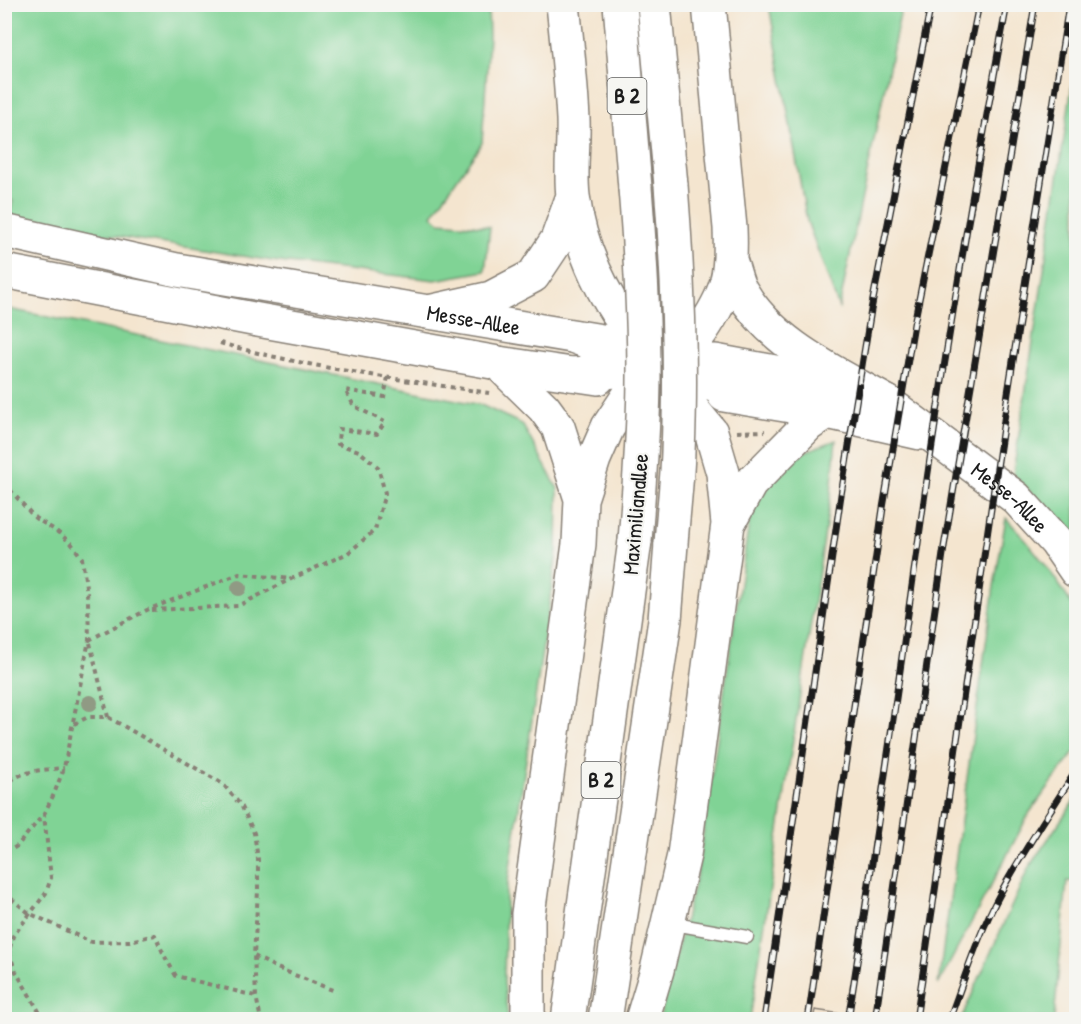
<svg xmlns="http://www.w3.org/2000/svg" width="1081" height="1024" viewBox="0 0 1081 1024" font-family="'Patrick Hand',sans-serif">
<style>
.green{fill:#80d395;stroke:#4e7858;stroke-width:1.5}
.building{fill:#e2af9f}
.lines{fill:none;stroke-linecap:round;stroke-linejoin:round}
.lane-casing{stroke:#888076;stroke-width:15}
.secondary-casing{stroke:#888076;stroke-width:36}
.highway-casing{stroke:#888076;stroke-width:36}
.path{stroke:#888076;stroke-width:4;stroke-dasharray:4.5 4.5;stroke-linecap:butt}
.lane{stroke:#fff;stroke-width:12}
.secondary{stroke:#fff;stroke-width:33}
.highway{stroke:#fff;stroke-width:33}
.rail-casing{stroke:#1c1c1c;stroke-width:7}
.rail{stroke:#f6f6f2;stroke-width:4.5;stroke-dasharray:14;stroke-linecap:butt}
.highway-bridge-casing{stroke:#888076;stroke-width:36;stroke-linecap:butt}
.highway-bridge{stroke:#fff;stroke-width:33}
.tree{fill:#909a84}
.labels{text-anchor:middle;stroke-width:4.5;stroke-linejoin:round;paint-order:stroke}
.shield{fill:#f6f6f2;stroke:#5d5d5c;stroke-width:1.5}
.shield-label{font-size:21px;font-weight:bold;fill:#1c1c1c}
.street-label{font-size:22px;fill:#1c1c1c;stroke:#f6f6f2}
</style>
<rect width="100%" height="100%" fill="#f6f6f2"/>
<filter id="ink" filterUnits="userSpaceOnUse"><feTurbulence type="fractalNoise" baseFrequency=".0167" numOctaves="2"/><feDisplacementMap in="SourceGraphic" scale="12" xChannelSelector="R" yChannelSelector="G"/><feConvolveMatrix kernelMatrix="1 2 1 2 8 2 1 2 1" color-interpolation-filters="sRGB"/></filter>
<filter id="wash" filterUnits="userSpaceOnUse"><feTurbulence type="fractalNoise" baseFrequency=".008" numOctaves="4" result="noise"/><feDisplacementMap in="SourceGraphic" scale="24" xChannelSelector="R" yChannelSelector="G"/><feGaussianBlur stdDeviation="1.35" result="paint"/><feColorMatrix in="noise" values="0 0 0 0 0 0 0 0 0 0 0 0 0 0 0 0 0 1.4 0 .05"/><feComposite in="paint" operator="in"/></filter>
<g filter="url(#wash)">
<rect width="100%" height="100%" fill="#f4e5cf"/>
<path class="green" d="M 13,4 L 488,5 L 489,36 L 482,143 L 432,215 L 440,222 L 490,227 L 485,271 L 435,280 L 279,262 L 8,219 L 13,201 L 4,197 L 4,16 Z
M 769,5 L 902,5 L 839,308 L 807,221 Z
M 1076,59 L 1076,539 L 1013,474 Z
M 4,308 L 481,405 L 522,424 L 558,489 L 557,551 L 506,895 L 504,982 L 508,1019 L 5,1019 Z
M 836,440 L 831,493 L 750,1019 L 659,1020 L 698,869 L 751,509 L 788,458 Z
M 1006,518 C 1033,547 1057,578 1076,612 L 1076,750 L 1030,812 L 938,985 L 994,586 Z
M 1076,798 L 1076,882 L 1067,881 L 1054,1019 L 961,1019 L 1029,867 Z"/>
<g id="blocks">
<path class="building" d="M 815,1010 L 841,1014 L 841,1020 L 813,1020 Z"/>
</g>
</g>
<g filter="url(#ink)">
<use href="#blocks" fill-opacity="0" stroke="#888076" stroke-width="1.5"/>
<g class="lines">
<g class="lane-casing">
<path id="lane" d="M 669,923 L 747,937"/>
</g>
<g class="secondary-casing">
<g id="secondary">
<path id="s1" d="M 4,231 L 177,270 L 602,341"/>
<path d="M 4,271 L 258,320 L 498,363 L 598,378"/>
<path id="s2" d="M 715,361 L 813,379 L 887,402 L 1016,498 L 1056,542 L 1076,571"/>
<path d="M 724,395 L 827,412 L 920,433"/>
</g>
</g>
<g class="highway-casing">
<path id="highway" d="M 563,4 C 567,42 571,81 573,119 C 574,144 570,171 573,196 C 580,253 615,329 663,361 C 687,378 724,388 751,399
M 620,4 L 635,188
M 654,4 L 671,185
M 731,263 C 734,271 736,282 740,289 C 771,344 834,372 887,402
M 428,312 L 491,298 L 533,276 L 557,240 L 573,196
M 575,337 L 615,352 L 659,375 L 675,388 L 711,432 L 723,473 L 728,524 L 684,855 L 657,970 L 642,1020
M 498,363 L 544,408 L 558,427 L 581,499
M 571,374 C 598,372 663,371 684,355 C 691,350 696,338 701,332 C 728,292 732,276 730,228 L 709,4
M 728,524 L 750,484 L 808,425 L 827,412
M 528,1020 L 528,914 L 579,544 L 581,499 L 594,459 L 608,427 L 636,385 L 659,375 L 744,367
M 568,1020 L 635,541
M 605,1020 L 665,620 L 671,544"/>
</g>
<path class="path" d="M 220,343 C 307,368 400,379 489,393
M 737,432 L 765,431
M 4,453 L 7,473 L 4,481
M 4,483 L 35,518 L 55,530 L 71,543 L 82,558 L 88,601 L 89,640 L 64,768 L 54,794 L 44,814 L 17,846 L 4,854
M 152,610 L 238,606 L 291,579
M 89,640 L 147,610 L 239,574 L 291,579 L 348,553 L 375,530 L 385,493 L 378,467 L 359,451 L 338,444 L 339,429 L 377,434 L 385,422 L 354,406 L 345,390 L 384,397 L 388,377
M 90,643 L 108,717
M 74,724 L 88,717 L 108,717 L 223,784 L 242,807 L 254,833 L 258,859 L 258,891 L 254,955 L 256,996 L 261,1020
M 4,787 C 18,770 43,770 64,768
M 4,893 L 29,913 L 91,942 L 130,941 L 155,935 L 164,955 L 176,976 L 255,996
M 254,956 L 277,968 L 335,991
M 44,1020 L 15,970 L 9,951 L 13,936 L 46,893 L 51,878 L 44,815"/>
<use href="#lane" class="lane"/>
<use href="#secondary" class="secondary"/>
<use href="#highway" class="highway"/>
<g class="rail-casing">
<path id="rail" d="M 764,1020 L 841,495 L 871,310 L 931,4
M 808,1020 L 883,508 L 914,324 L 979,4
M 848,1020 C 874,856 897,693 920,529 C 944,354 975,179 1007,4
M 875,1020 L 944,547 L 1035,4
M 916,1020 L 1008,393 L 1069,4
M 949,1020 C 965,977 979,932 1001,892 C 1024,850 1050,811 1076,771"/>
</g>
<use href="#rail" class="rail"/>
<g class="highway-bridge-casing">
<path id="highway-bridge" d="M 635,541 C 639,486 644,431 644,376 C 644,313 640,250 635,188
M 671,544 C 673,514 677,483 678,452 C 682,363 678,274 671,185"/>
</g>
<use href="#highway-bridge" class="highway-bridge"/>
</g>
<g class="tree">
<circle cx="239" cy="588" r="8"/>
<circle cx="90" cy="703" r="8"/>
</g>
</g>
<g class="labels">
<g class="shield">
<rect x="607.5" y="78" width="39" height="36" rx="4.5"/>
<rect x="581.5" y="762" width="39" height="36" rx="4.5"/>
</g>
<g class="shield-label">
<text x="627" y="103">B 2</text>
<text x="601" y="787">B 2</text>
</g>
<g class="street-label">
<text dy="8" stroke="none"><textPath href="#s1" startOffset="478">Messe-Allee</textPath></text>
<text dy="8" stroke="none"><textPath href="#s2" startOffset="333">Messe-Allee</textPath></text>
<text transform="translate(635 514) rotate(-85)" y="8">Maximilianallee</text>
</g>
</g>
<rect width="1081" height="1024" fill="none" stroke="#f6f6f2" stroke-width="24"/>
</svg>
